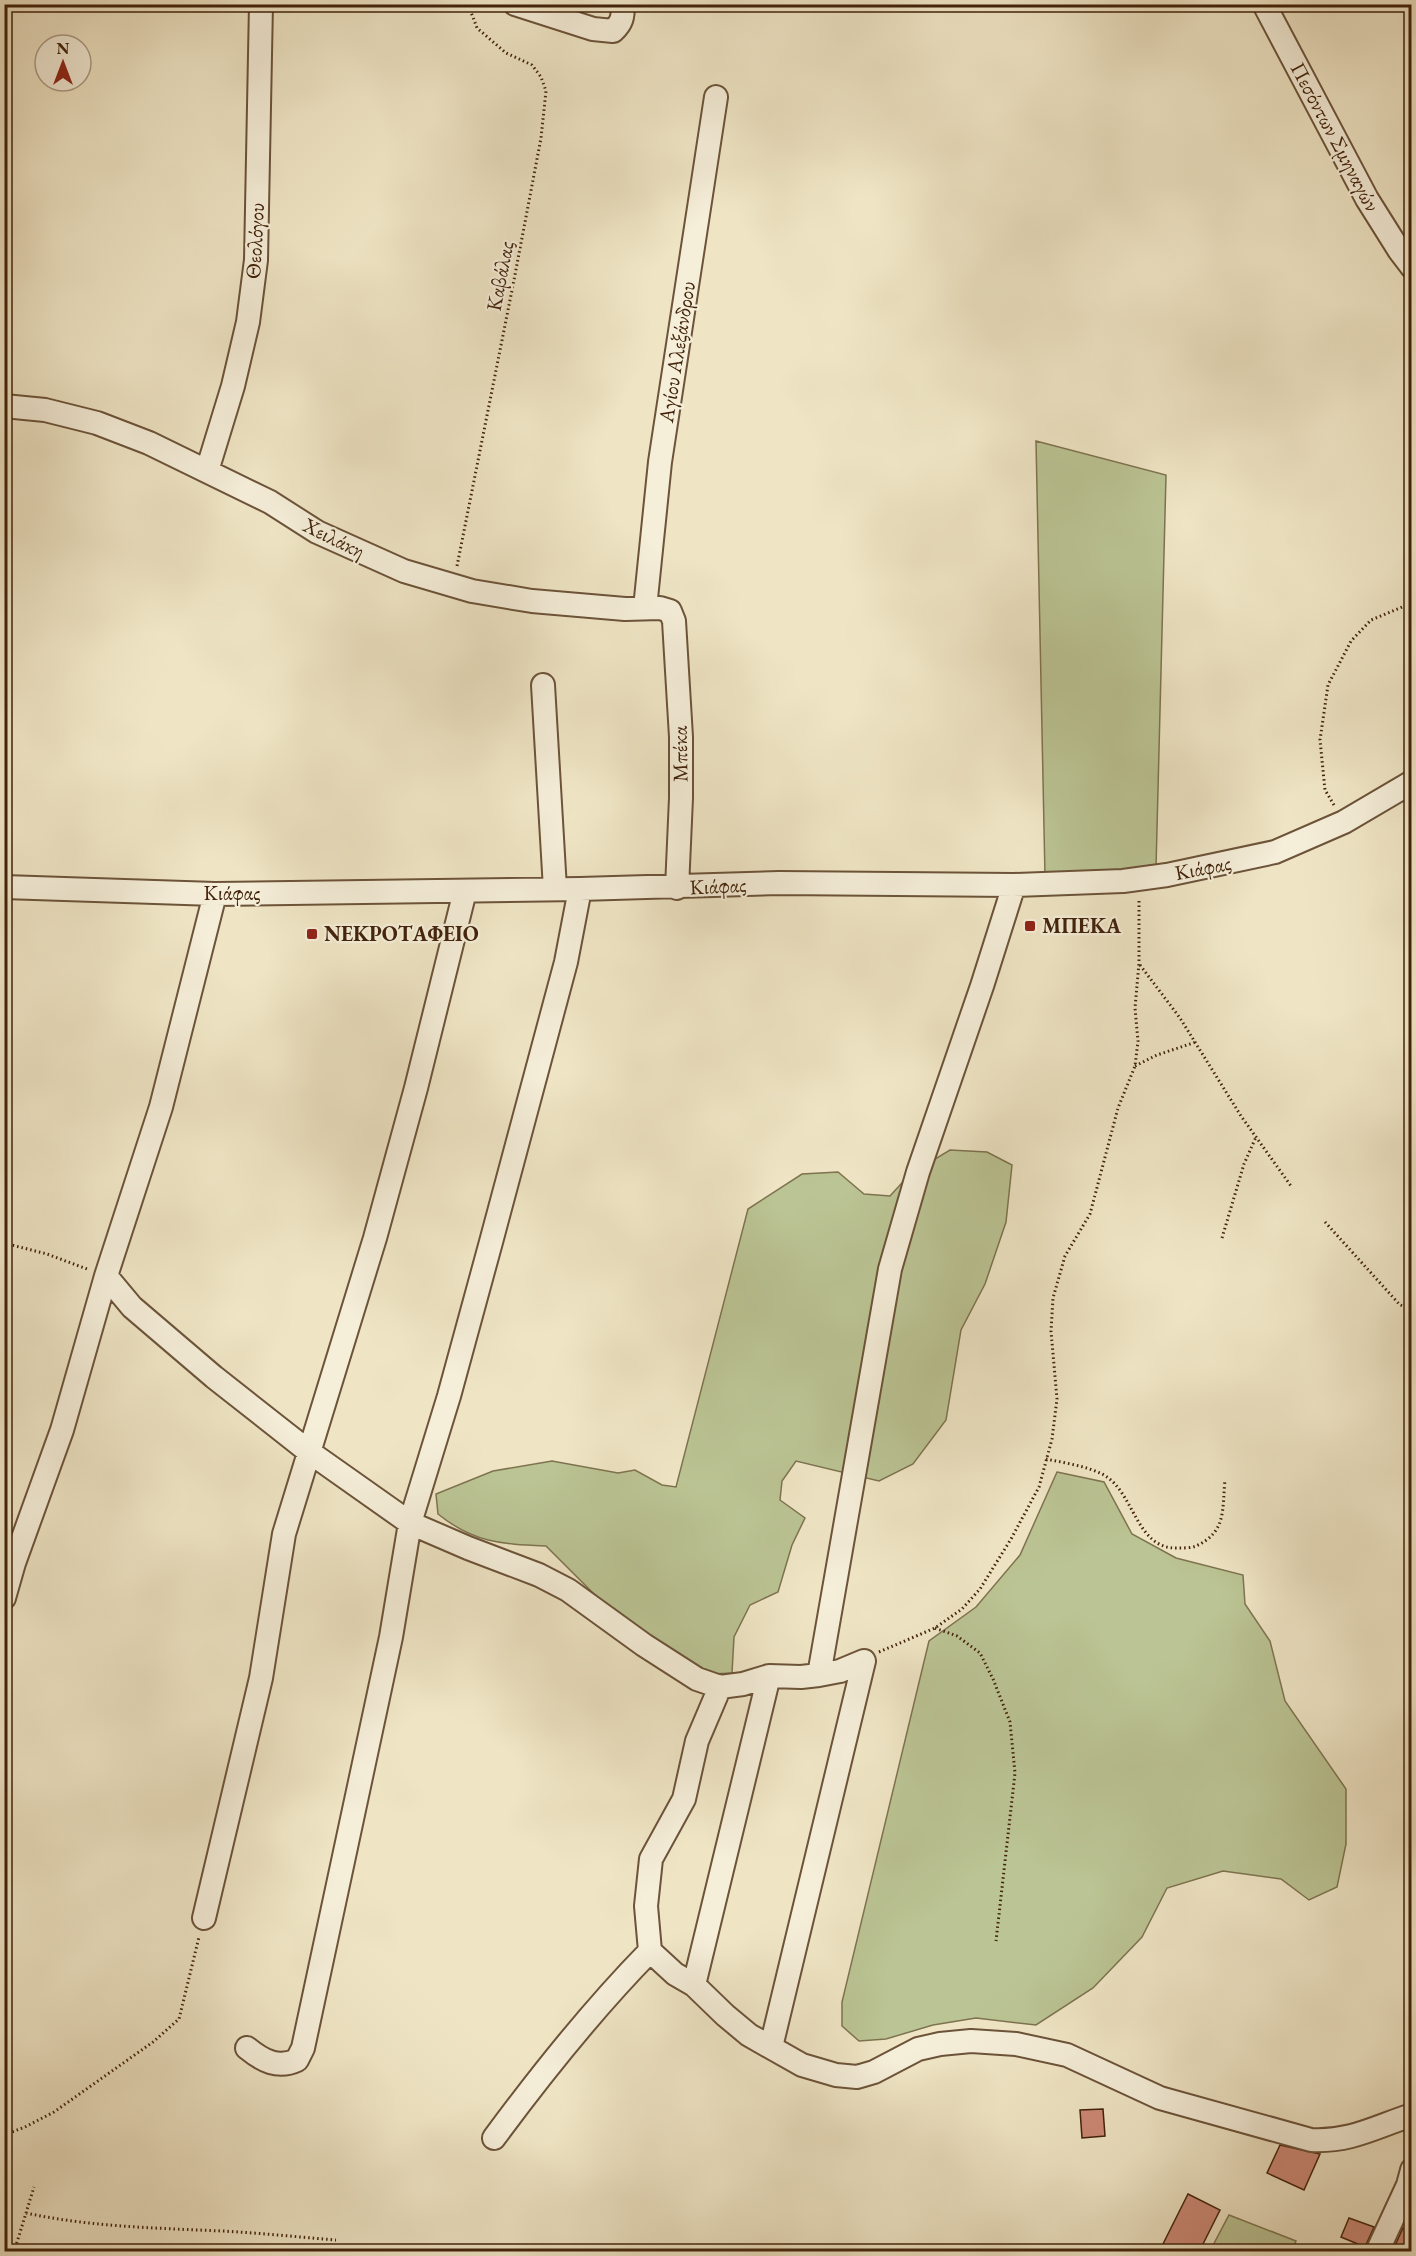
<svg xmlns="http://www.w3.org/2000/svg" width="1416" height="2256" viewBox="0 0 1416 2256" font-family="'EB Garamond',serif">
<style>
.green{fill:#bbc494;stroke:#7e734f;stroke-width:1.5}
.building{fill:#cd8977;stroke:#41220a;stroke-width:1.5}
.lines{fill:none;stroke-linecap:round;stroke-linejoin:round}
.minor-casing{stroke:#6c5339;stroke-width:26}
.path{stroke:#41220a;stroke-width:3;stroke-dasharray:1.5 3;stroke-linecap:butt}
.minor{stroke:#f5eed9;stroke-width:22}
.poi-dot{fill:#8f2418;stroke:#f5eed9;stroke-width:2}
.labels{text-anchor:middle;stroke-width:4.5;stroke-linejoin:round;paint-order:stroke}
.street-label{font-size:21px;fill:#41220a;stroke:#f5eed9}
.poi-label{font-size:21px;font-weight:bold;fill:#41220a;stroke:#f5eed9;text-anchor:start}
</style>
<rect width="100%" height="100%" fill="#efe5c5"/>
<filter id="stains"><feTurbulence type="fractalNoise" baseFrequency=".00333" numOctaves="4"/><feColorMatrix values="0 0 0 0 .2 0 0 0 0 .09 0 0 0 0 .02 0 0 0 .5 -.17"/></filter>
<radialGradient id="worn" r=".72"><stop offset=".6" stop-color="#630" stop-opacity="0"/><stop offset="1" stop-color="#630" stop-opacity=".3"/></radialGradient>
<path class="green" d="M 1036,441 L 1166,475 L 1156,868 L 1045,876 Z
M 950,1150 L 987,1152 L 1012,1165 L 1006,1222 L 985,1284 L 961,1330 L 946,1420 L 913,1464 L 879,1481 L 796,1461 L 782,1481 L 780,1500 L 805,1518 L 792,1545 L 778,1592 L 750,1605 L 734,1637 L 732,1673 L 712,1674 L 673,1656 L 610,1610 L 546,1546 C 501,1544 474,1543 438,1514 L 436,1494 L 493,1471 L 552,1461 L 618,1473 L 635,1470 L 662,1485 L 676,1487 L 748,1209 L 802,1174 L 838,1172 L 864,1194 L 890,1196 L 910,1174 Z
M 1057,1472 L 1104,1482 L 1132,1534 L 1176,1558 L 1243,1575 L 1245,1604 L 1270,1641 L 1285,1701 L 1346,1789 L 1346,1844 L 1337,1887 L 1309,1900 L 1281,1879 L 1223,1871 L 1167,1888 L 1142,1937 L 1093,1988 L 1036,2025 L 976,2018 L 933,2025 L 886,2039 L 859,2041 L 842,2026 L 842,2002 L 929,1641 L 976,1607 L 1020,1555 Z
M 1229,2215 L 1296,2241 L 1292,2251 L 1210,2251 Z"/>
<path class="building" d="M 1103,2109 L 1105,2136 L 1082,2138 L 1080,2110 Z
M 1280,2145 L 1320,2154 L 1304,2190 L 1267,2173 Z
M 1188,2194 L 1220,2210 L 1199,2252 L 1159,2252 Z
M 1349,2218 L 1374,2227 L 1365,2247 L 1341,2237 Z
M 1403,2228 L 1412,2231 L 1412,2252 L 1392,2252 Z"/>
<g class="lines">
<g class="minor-casing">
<path id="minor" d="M 515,4 L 593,29 L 613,31 C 622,23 623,17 623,4
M 1264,4 L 1367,199 L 1399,250 L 1412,267
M 4,406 L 45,410 L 97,423 L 149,443 L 270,502 L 317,532 L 404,571 L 472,591 L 532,601 L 625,609 L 660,608 L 670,611 L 674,621 L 681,737 L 681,798 L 677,888
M 207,471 L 233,386 L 248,322 L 256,260 L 261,4
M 645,608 L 660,462 L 716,97
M 543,685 L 555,889
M 4,887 L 215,894 L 580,889 L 779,883 L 1014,885 L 1123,881 L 1167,875 L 1275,852 L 1344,822 L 1412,782
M 106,1276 L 132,1307 L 214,1377 L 308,1451 L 410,1523 L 468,1548 L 539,1575 L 568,1590 L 644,1645 L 697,1679 L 720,1687 L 743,1684 L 769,1676
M 4,1598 L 14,1563 L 62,1430 L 106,1276 L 161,1107 L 215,894
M 204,1918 L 261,1678 L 284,1534 L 375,1238 L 416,1088 L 465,891
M 650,1951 L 675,1974 L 694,1985 L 725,2015 L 749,2035 L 802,2065 L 836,2075 L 857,2077 L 874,2072 L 918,2049 L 940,2044 L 971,2041 L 1016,2044 L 1067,2055 L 1160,2098 L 1311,2140 C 1351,2142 1375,2127 1412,2115
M 694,1985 L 769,1676 L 801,1677 L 819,1675
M 771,2047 L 864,1661 L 840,1671 L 819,1675 L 890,1269 L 918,1172 L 982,986 L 1014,885
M 247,2048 C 263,2061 278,2069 297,2060 L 303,2048 L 391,1637 L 410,1523 L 449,1396 L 491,1242 L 566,962 L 580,889
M 494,2138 C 542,2073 593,2009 650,1951 L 646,1906 L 651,1859 L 684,1799 L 697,1741 L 720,1687
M 1377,2252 L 1408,2185 L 1412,2170"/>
</g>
<path class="path" d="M 457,566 L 514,280 L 541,138 L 546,91 L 541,77 L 532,65 L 506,53 L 477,28 L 468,4
M 1334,805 L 1325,790 L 1320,740 L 1328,685 L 1351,641 L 1371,620 L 1412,603
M 1140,965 L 1180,1018 L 1241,1116 L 1291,1186
M 1135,1066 L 1157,1055 L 1196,1042
M 1325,1222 L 1400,1305 L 1412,1309
M 1222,1238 L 1244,1164 L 1256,1137
M 4,1243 L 47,1254 L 87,1269
M 1046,1459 C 1065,1463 1087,1466 1104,1475 C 1135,1493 1136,1550 1178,1548 C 1184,1548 1191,1548 1196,1546 C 1227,1532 1222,1509 1225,1480
M 935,1628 L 957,1636 L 980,1653 L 993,1679 L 1010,1722 L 1015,1773 L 996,1941
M 879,1652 L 935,1628 L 962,1609 L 980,1589 L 1011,1539 L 1039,1487 L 1052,1439 L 1057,1399 L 1051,1331 L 1053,1298 L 1065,1256 L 1090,1214 L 1118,1108 L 1135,1066 L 1138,1041 L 1135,1008 L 1139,963 L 1139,899
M 4,2135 L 25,2127 L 54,2112 L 153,2042 L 179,2019 L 199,1937
M 26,2213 C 91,2227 156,2228 222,2231 C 260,2233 298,2237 336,2240
M 14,2252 L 34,2187"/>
<use href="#minor" class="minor"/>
</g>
<g class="poi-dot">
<rect x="1024" y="920" width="12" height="12" rx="3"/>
<rect x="306" y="928" width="12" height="12" rx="3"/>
</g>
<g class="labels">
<g class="street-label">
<text transform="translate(1335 137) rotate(62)" y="7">Πεσόντων Σμηναγών</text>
<text transform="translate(255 241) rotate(-87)" y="7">Θεολόγου</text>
<text transform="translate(500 276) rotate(-79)" y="7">Καβάλας</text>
<text transform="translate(677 352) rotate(-81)" y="7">Αγίου Αλεξάνδρου</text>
<text transform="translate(334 538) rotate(26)" y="7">Χειλάκη</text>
<text transform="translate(680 754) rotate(-91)" y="7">Μπέκα</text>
<text transform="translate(1203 868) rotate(-11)" y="7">Κιάφας</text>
<text transform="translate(718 886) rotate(-3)" y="7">Κιάφας</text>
<text x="232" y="900">Κιάφας</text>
</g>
<g class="poi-label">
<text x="1042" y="933">ΜΠΕΚΑ</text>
<text x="324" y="941">ΝΕΚΡΟΤΑΦΕΙΟ</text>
</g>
</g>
<rect width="1416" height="2256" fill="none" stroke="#efe5c5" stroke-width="24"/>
<rect x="6" y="6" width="1404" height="2244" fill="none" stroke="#41220a" stroke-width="3"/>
<rect x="12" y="12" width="1392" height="2232" fill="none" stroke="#41220a" stroke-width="1.5"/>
<g transform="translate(63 63)"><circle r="28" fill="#f5eed9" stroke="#ad9c86" stroke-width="1.5"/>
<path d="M0-4.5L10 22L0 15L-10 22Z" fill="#8f2418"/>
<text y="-9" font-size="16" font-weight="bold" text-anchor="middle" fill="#41220a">N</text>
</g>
<rect width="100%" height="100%" filter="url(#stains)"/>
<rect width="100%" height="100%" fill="url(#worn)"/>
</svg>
